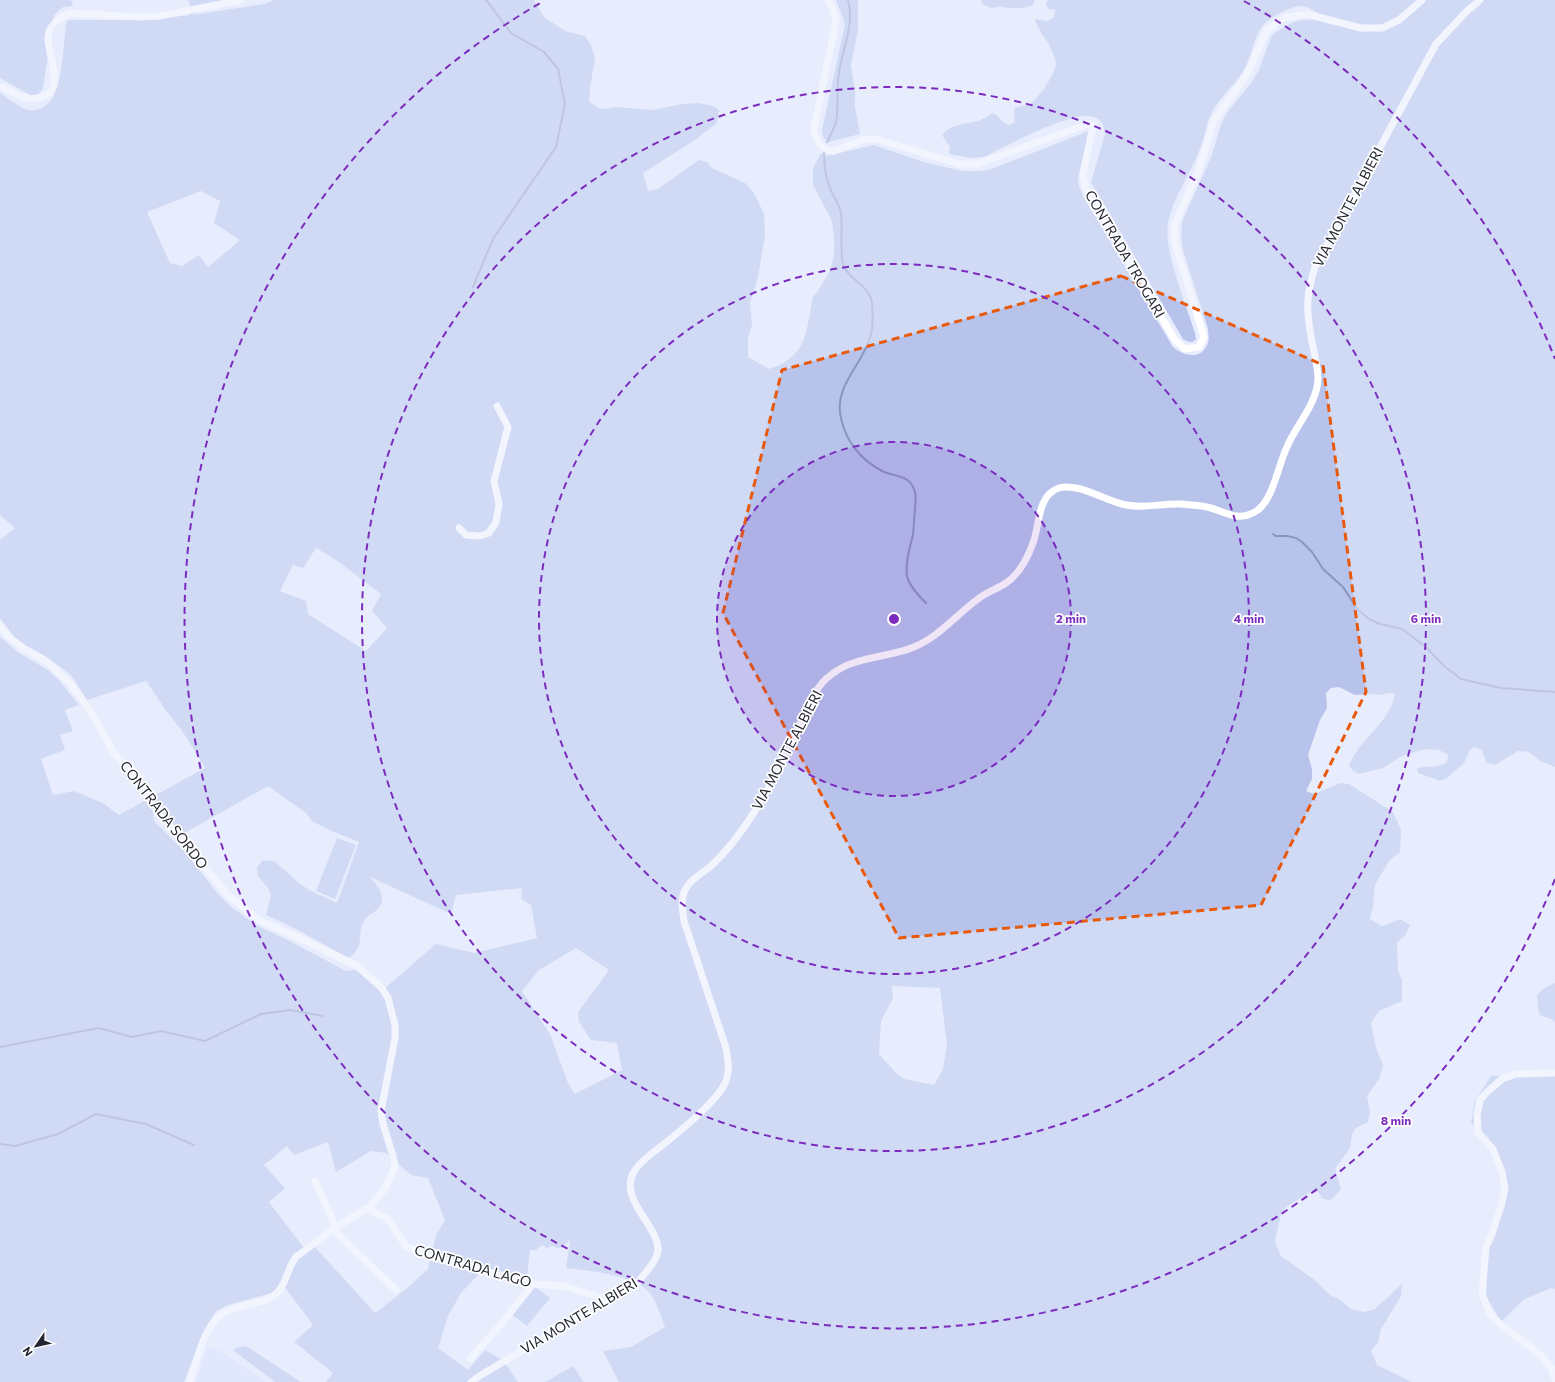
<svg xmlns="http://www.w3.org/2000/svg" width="1555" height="1382" viewBox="0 0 1555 1382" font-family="Commissioner,sans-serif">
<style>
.built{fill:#dae2fd}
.green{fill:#b7c3eb;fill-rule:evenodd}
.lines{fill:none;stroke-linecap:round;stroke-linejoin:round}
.stream{stroke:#8996c2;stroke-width:2}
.minor{stroke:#fff;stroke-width:7}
.marked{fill:none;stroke:#e8590c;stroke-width:3;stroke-dasharray:8 5;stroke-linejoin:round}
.ring{fill:none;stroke:#7b2cbf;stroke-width:2;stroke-dasharray:7 5}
.labels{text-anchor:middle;stroke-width:3.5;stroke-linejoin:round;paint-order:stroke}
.street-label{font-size:14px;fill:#232630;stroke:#fff}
.centre{fill:#7b2cbf;stroke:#fff;stroke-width:2}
.ring-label{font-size:12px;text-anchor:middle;font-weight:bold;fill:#7b2cbf;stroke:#fff;stroke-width:3.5;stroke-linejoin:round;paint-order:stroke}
</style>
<rect width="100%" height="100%" fill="#e8edfd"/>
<path class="built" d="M 210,1347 L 221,1351 L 242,1365 L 265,1382 L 196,1382 L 206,1351 Z"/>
<path class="green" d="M 0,0 L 71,0 L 73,6 L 63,7 L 54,15 L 43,88 L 38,95 L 32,96 L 0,78 Z
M 188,0 L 236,0 L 213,5 L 192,15 L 265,4 L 273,0 L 534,0 L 544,17 L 565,31 L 585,36 L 591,45 L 595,58 L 590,88 L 589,102 L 601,109 L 617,107 L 652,110 L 682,104 L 699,103 L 713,106 L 719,110 L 717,123 L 695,140 L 643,173 L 648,191 L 658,189 L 699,160 L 707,162 L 712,168 L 745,183 L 754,193 L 764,214 L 765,236 L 758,277 L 750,303 L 752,325 L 748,338 L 748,357 L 769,369 C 808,357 806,331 813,296 L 816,294 L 830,271 L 834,254 L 834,237 L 832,221 L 813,185 L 813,168 L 821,153 L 826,156 L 831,155 L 874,145 L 927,163 L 963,171 L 978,171 L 989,170 L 1091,130 L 1078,177 L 1079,186 L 1084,198 L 1173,347 C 1183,356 1201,360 1207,345 C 1210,340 1208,334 1208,329 L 1183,250 C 1181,238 1180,229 1184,217 L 1212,155 L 1221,124 L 1228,111 L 1251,83 L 1259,70 L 1271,37 L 1276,32 L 1295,21 L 1326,18 C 1321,15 1308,6 1302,6 C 1290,6 1275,15 1266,22 C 1254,34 1253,51 1246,66 C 1238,83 1221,95 1212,112 C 1206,123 1205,137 1200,149 C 1191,173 1172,200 1168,224 C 1163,248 1187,307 1195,333 L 1196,339 C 1192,344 1188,342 1183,339 L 1091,182 L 1105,134 C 1104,126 1102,119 1094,117 C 1072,110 1007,146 984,157 L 970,158 L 949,154 L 950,147 L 942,135 C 951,124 965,124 978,121 C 983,119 988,116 993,113 C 1000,117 1002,123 1009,125 L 1015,122 L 1014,108 C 1019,106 1024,106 1029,104 C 1038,100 1056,73 1056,63 C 1056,60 1053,53 1051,49 C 1046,38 1038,31 1035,19 L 1048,21 L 1054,17 L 1055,10 L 1048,9 L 1046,3 L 1048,0 L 1555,0 L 1555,767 L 1540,761 L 1529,752 L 1518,751 L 1495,765 L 1487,763 L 1481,749 L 1474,747 L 1470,750 L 1464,763 L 1446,779 L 1440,781 L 1418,773 L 1417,768 C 1428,766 1438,768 1447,762 L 1448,755 L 1439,750 L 1426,749 L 1402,756 L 1383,768 L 1359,774 L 1353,771 L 1349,766 C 1358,739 1391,723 1395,693 L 1388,693 L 1380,695 L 1368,694 L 1355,695 L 1339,687 L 1331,688 L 1326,693 L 1327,708 L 1320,720 L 1308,755 L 1312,769 L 1312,779 L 1306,791 L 1314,794 L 1340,783 L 1349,784 L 1393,812 L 1401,830 L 1400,852 L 1389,861 L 1375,885 L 1373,907 L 1370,919 L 1382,926 L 1400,919 L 1410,925 L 1405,936 L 1397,942 L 1398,971 L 1402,980 L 1402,1001 L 1379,1011 L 1371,1023 L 1376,1048 L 1383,1065 L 1379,1079 L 1367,1096 L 1370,1112 L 1368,1122 L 1356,1128 L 1352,1134 L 1350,1148 L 1335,1169 L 1341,1189 L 1331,1200 L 1323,1199 L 1318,1192 L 1310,1192 L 1286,1207 L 1281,1215 L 1275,1241 L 1281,1256 L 1316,1281 L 1330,1295 L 1341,1300 L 1351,1309 L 1365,1312 L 1375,1309 L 1402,1284 L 1401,1296 L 1381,1329 L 1378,1343 L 1371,1350 L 1377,1365 L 1412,1382 L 619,1382 L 603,1351 L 631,1347 L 665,1327 C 660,1316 657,1300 648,1291 C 631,1274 588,1271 566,1268 L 570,1240 C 564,1246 561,1251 552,1246 L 547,1248 L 542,1245 L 536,1250 L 530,1250 L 527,1278 L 431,1255 L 436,1235 L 445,1220 L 428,1178 L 411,1175 L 386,1153 L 371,1151 L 336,1172 L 328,1142 L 294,1155 L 287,1146 L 264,1165 L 285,1188 L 269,1202 L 307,1252 L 315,1247 L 375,1313 L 405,1290 L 428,1269 L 430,1258 L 481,1272 L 461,1293 L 448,1316 L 438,1348 L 468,1370 L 485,1350 L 503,1360 L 518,1382 L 326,1382 L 333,1373 L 294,1342 L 313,1325 L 284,1286 L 268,1294 L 228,1305 L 216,1311 L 203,1333 L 184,1382 L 0,1382 L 0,637 L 19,653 L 48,670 L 59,680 L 79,705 L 65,710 L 73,731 L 60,735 L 65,750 L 41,759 L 53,795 L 74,791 L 103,803 L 119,815 L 205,768 L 183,732 L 167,712 L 146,681 L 87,700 L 71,675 L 47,657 L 18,642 L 0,618 L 0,540 L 15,528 L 0,515 L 0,93 C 8,98 19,108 29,110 C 40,112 50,104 54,95 C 62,81 64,40 66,23 L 68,20 L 146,20 L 190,15 L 190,4 ZM 201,191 L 220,201 L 214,223 L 240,240 L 208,267 L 199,255 L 182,266 L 170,263 L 147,212 ZM 316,548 L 336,560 L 381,594 L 372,611 L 387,628 L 366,651 L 308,614 L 306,601 L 280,591 L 293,565 L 303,568 ZM 268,786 L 306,813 L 312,821 L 327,829 L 359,842 L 337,903 L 309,890 L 299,883 L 274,861 L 263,860 L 257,867 L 258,876 L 268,888 L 271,895 L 266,915 L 290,926 L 349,958 C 352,955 356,952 358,948 C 362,940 358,931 364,921 C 369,912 382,912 382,898 C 382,889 374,883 370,877 L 451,914 L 456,895 L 522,888 L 521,899 L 531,905 L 537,938 L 474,953 L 436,944 L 384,989 L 364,968 L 346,971 L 284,938 L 258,926 L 231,907 L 218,894 L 186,853 L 154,821 L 152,798 L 163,816 L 181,835 ZM 576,948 L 609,970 L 578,1012 L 579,1022 L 591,1040 L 617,1043 L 622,1070 L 575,1094 L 568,1083 L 550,1034 L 522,991 L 539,970 ZM 892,986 L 940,988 L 947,1045 L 943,1069 L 934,1085 L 904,1079 L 897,1074 L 879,1054 L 881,1021 L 893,998 Z
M 836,0 L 858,0 L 858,30 L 851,65 L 855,93 L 855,107 L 860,134 L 829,142 L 823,137 L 822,130 L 845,24 Z
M 982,0 L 1035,0 L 1033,5 C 1024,10 1012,8 1002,7 C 998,6 995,8 992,8 C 987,7 984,5 981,2 Z
M 337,838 L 356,845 L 335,899 L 316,891 Z
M 1555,983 L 1555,1022 L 1551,1019 L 1540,1015 L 1538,1008 L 1537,995 L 1546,987 Z
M 1555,1074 L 1555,1289 L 1551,1288 L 1523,1300 L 1501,1322 L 1486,1296 L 1488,1249 L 1504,1201 L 1501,1162 L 1471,1122 L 1475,1101 L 1491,1076 Z
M 534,1286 L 550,1298 L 527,1326 L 511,1314 Z
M 246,1346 L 301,1382 L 275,1382 L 234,1351 L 235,1348 Z
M 573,1366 L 584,1382 L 545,1382 Z"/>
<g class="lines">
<path class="stream" d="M 827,142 C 830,136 834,129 836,122 C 839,106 836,89 839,73 C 842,49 855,25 848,0
M 824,153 C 824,163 825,175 829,185 C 832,195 839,203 841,213 C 843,226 839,258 844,267 C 851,281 871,287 872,304 C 873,315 873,328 870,338 C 862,365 833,387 841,418 C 846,442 860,459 882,471 C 894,477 908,474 914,489 C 917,495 915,504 915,510 C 914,518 914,526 913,534 C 910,548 905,562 907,576 C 909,586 919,596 926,603
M 473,287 L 493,239 L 556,147 L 565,104 L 558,69 L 544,52 L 511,33 L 486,0
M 1273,534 L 1276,536 L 1287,536 L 1296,538 L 1302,542 L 1312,552 L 1323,569 L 1343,587 L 1358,610 L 1369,619 L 1380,624 L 1402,629 L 1427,648 L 1443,665 L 1461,679 L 1501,688 L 1555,692
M 0,1047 L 99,1028 L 132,1037 L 161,1031 L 205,1041 L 261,1014 L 290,1010 L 323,1016
M 0,1144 L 15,1146 L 58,1134 L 96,1114 L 146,1124 L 194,1145"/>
<path class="minor" d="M 828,0 L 832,7 L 836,21 L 814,129 C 816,141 821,150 834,151 L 865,139 L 876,139 L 960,164 L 977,164 L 1088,124 L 1093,126 L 1083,174 L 1086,190 L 1175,340 L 1185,349 L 1199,347 L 1204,337 L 1175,243 L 1175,224 L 1199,169 L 1214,120 L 1246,76 L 1267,30 L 1284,18 L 1306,14 L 1361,28 L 1382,28 L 1399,20 L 1422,0
M 0,87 C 9,89 17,96 26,98 C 31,99 36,99 41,97 C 66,92 48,54 48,39 C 48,25 60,17 71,13 L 138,17 L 160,16 L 241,0
M 459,528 L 466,535 L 480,536 L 489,533 L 496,522 L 499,504 L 494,481 L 508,427 L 497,406
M 0,626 L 10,638 L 25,649 L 46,661 L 70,683 L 91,712 L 114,753 L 133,774 L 154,807 L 229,896 L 259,920 L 310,943 L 357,966 L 381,987 L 388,998 L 395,1025 L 395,1038 L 381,1111 L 383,1124 L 393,1156 L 395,1167 L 384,1190 L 369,1207 L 333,1229 L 296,1257 C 287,1268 287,1284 276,1294 C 268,1302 253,1303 242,1306 C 233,1308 224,1311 217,1318 C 203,1332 196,1363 190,1382
M 1555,1073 L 1516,1074 L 1502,1079 L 1487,1092 L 1480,1100 L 1477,1115 L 1478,1132 L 1493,1149 L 1502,1172 L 1505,1189 L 1501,1206 L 1491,1237 L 1486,1247 L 1482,1294 L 1490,1314 L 1499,1323 L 1542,1356 L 1551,1367 L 1555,1379
M 315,1181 L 336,1227
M 369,1207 L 375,1213 L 387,1218 L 406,1246 L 424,1255 L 533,1284 L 564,1286 L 608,1300
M 333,1229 L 396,1290
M 470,1359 L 502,1323 L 533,1284
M 471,1382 L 481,1375 L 638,1282 C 644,1274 657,1261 658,1251 C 659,1224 616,1199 635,1170 C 641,1161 651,1154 660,1147 C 677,1134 719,1100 726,1081 C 730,1070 728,1060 726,1048 L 684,921 C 683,911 680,900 685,890 C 691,878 704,873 713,864 C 728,850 742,831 753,814 C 769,790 781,764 794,738 C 804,716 812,688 832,674 C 855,656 888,658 914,647 C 940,636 956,615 978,599 C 987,592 997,589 1006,583 C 1019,574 1028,557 1033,543 C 1040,525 1037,495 1059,488 C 1078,482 1107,502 1126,505 C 1144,509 1162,503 1180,504 C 1189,505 1198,505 1207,507 C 1226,511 1238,524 1258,510 C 1274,497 1278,465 1287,447 C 1296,425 1317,404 1318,379 C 1318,364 1313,351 1311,336 C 1309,325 1307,310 1308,299 C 1309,288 1312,277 1315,267 L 1436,44 L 1467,11 L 1480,0"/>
</g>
<path d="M0 0H1555V1382H0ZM 1121,276 L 1323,365 L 1366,692 L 1261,905 L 899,938 L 723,613 L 782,370 Z" fill="#e8edfd" fill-opacity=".55" fill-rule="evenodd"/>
<path class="marked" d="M 1121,276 L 1323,365 L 1366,692 L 1261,905 L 899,938 L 723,613 L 782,370 Z"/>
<circle cx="894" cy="619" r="177" fill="#7b2cbf" fill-opacity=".12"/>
<g class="ring">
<circle cx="894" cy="619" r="177"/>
<circle cx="894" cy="619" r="355"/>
<circle cx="894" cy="619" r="532"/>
<path d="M1555 879A710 710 0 1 1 544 1M1244 1A710 710 0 0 1 1555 359"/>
</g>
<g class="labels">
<g class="street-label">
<text transform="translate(1348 207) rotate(-62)" y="5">VIA MONTE ALBIERI</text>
<text transform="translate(1125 254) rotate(60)" y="5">CONTRADA TROGARI</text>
<text transform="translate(787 750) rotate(-62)" y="5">VIA MONTE ALBIERI</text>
<text transform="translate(164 815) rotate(52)" y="5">CONTRADA SORDO</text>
<text transform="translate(473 1266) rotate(16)" y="5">CONTRADA LAGO</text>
<text transform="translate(579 1316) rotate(-31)" y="5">VIA MONTE ALBIERI</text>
</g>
</g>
<circle cx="894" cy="619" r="6" class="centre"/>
<g class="ring-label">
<text x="1071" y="623">2 min</text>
<text x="1249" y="623">4 min</text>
<text x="1426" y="623">6 min</text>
<text x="1396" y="1125">8 min</text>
</g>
<g transform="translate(36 1346) rotate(236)" stroke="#ffffff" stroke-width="3" paint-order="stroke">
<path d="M0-3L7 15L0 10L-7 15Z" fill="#232630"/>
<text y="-6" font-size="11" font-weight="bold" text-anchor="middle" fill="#232630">N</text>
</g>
</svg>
